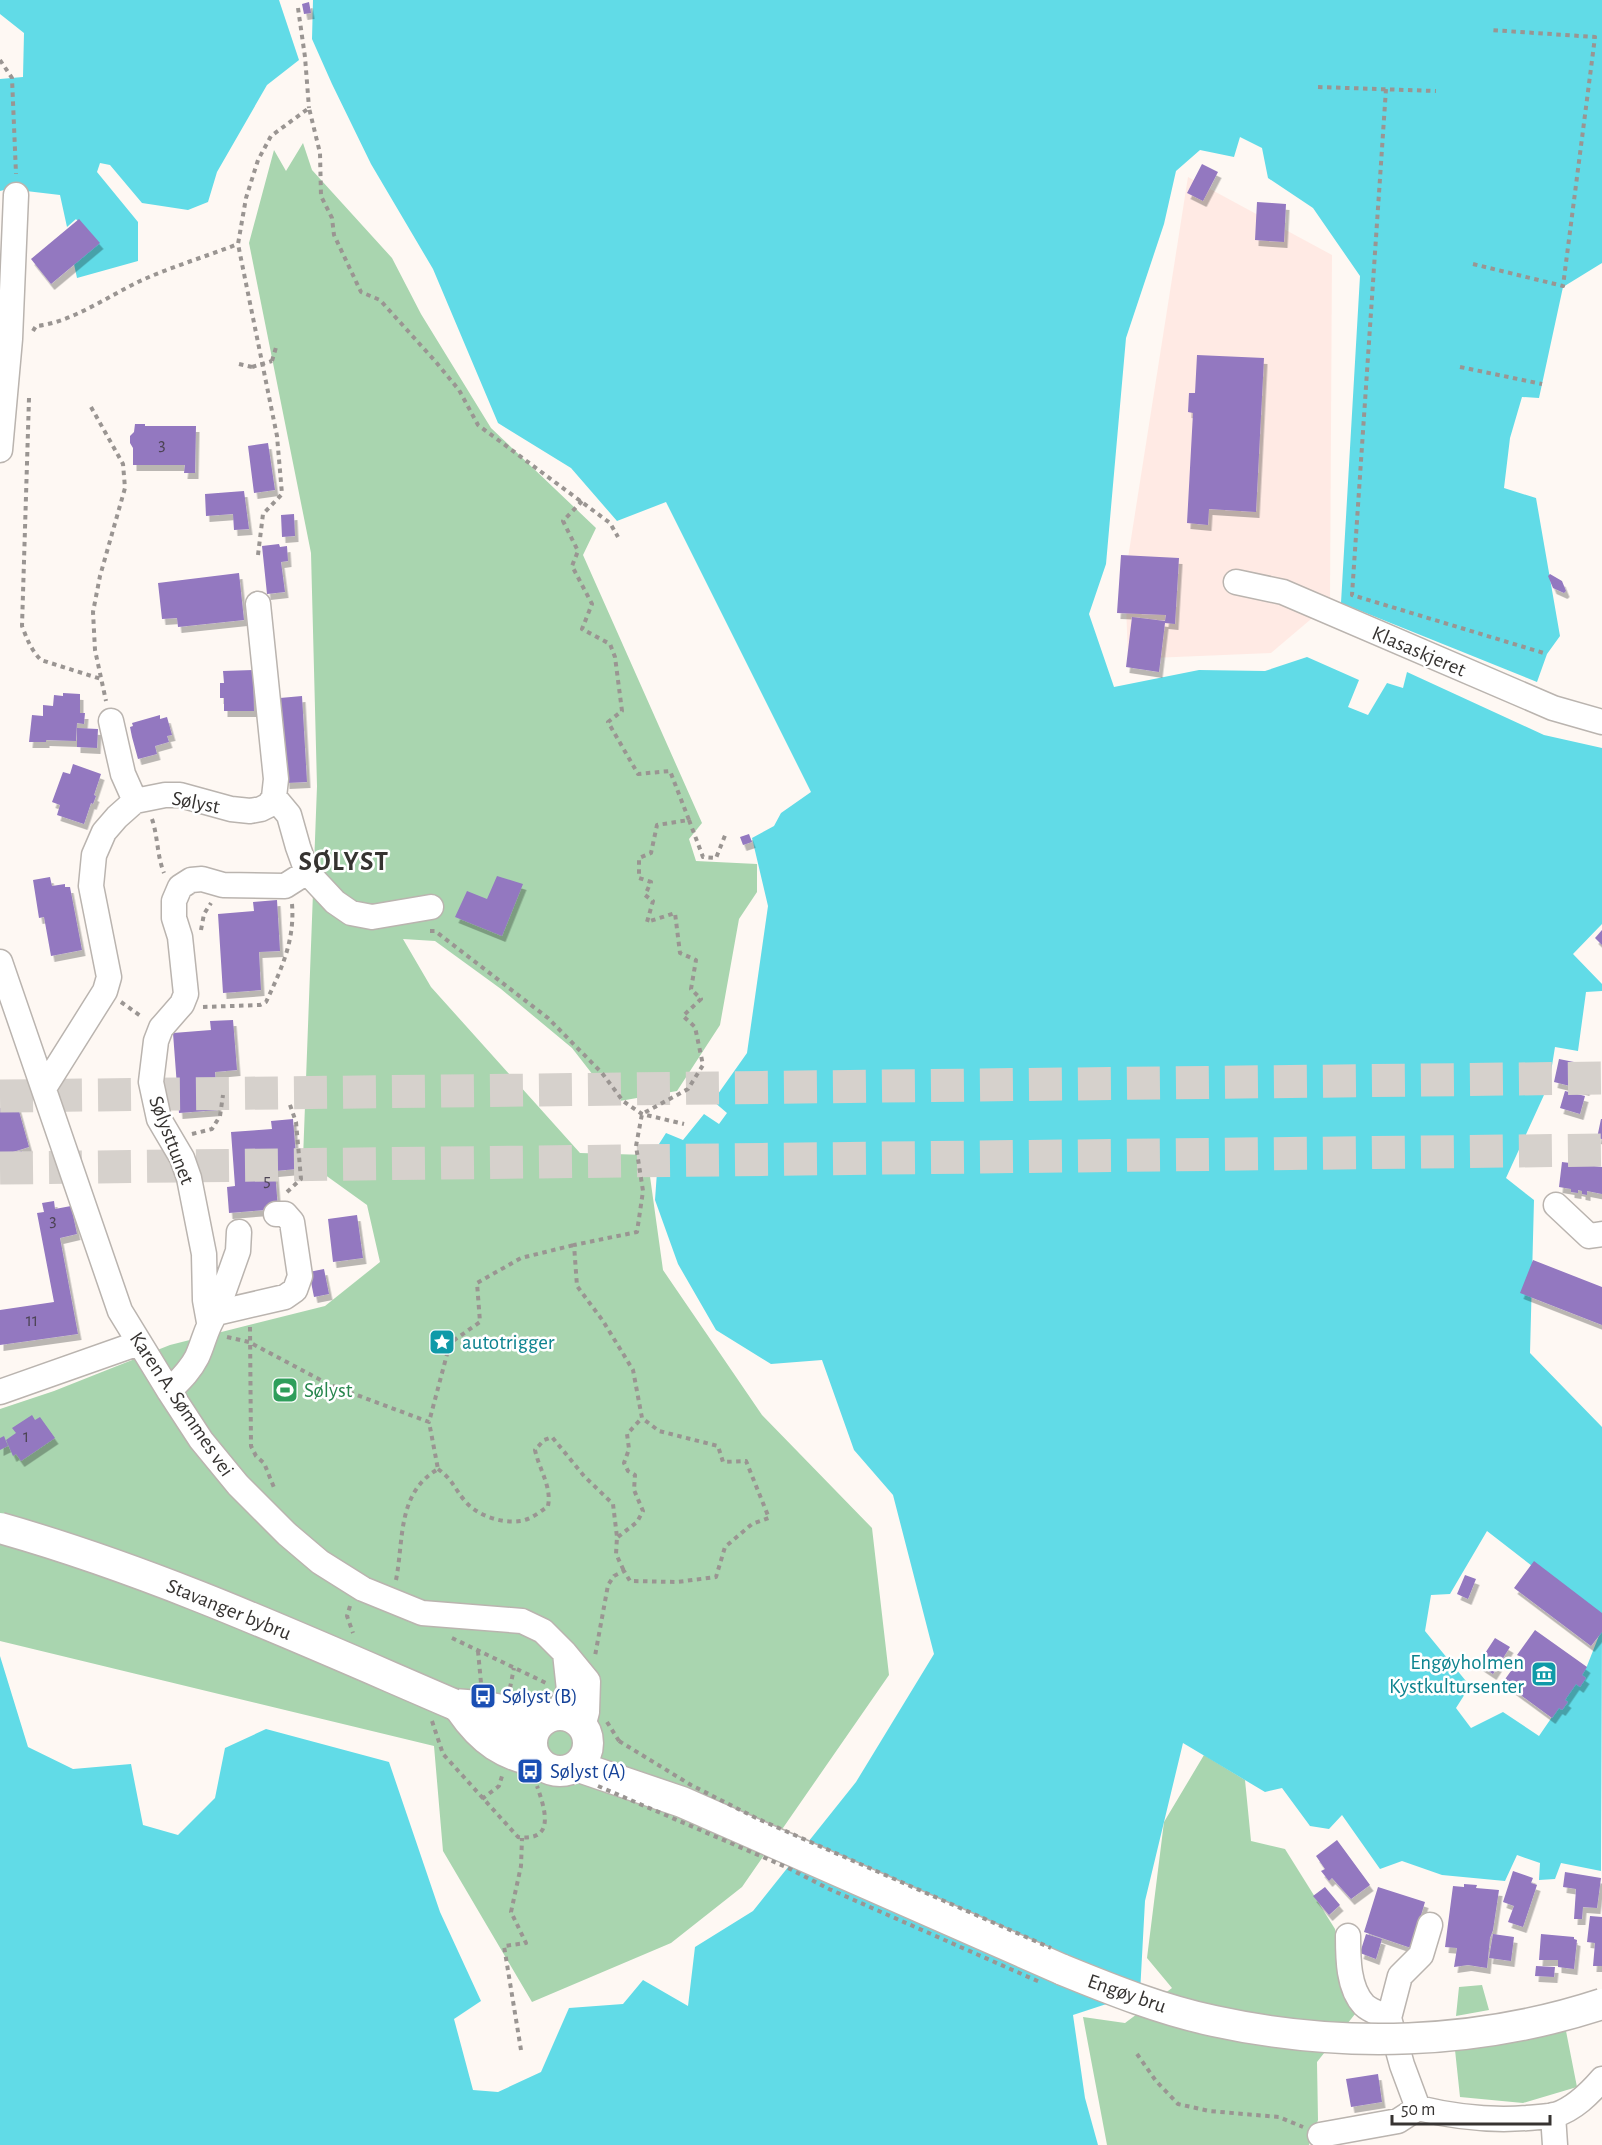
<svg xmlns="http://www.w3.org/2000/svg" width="1602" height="2145" viewBox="0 0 1602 2145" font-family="'Alegreya Sans',sans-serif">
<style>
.industrial{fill:#ffeae4}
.green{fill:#a9d5af}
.water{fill:#61dbe7}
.building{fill:#9378c0;filter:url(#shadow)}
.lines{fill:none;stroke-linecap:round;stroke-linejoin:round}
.highway-tunnel{stroke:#d6d1cc;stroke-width:33;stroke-dasharray:33 16;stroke-linecap:butt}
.minor-casing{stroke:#bab4af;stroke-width:27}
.major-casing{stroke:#bab4af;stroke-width:33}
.path{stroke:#9a9592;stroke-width:4;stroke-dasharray:4.5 4.5;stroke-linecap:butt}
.minor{stroke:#fff;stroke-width:24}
.major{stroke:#fff;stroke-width:30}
.major-bridge-casing{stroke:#bab4af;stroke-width:33;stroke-linecap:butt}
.path-bridge{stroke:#9a9592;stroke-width:4;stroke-dasharray:4.5 4.5;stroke-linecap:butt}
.major-bridge{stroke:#fff;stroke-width:30}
.labels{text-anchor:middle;stroke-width:5;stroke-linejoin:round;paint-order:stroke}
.number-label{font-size:18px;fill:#4d4455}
.street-label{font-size:21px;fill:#363331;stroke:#fff}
.culture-label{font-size:21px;fill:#0d838f;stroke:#fff;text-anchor:start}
.leisure-label{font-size:21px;fill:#27864d;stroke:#fff;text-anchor:start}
.transit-label{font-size:21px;fill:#164399;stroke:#fff;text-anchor:start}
.district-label{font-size:27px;font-weight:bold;letter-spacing:1.5px;fill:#363331;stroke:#fff}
</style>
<defs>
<filter id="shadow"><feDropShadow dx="3.5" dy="6" stdDeviation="0" flood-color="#0004"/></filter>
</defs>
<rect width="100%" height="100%" fill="#fef8f3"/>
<path class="industrial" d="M 1188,177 L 1332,255 L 1330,603 L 1271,653 L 1128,659 L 1125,577 Z"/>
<path class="green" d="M 303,143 L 312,170 L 392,258 L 421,314 L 491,428 L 596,528 L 583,555 L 702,823 L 689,839 L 696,861 L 757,864 L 757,892 L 739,919 L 720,1025 L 677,1091 L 614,1102 L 572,1048 L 501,989 L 435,941 L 403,939 L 431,987 L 580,1153 L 647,1155 L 663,1270 L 762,1415 L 872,1528 L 889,1675 L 742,1887 L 671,1943 L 532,2002 L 443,1851 L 434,1746 L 0,1641 L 0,1409 L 54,1391 L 170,1345 L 325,1306 L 380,1262 L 367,1205 L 303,1159 L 317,786 L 311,553 L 249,243 L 274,150 L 286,171 Z
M 1204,1755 L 1245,1780 L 1251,1841 L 1285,1849 L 1335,1929 L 1355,2014 L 1317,2062 L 1318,2120 L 1309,2145 L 1107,2145 L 1083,2017 L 1125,2023 L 1172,1988 L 1147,1958 L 1164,1822 Z
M 1482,1985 L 1489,2010 L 1456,2016 L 1459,1987 Z
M 1566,2031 L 1577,2087 L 1523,2103 L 1460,2097 L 1455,2050 Z"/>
<path class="water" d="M 0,0 L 279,0 L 299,60 L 267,85 L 217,172 L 208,202 L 188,210 L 142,203 L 110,165 L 100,163 L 97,172 L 138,222 L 138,261 L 77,278 L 74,264 L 97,243 L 76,219 L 67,227 L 60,195 L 26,191 L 17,187 L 0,191 L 0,79 L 23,77 L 24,33 L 0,14 Z
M 313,0 L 1602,0 L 1602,263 L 1563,287 L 1539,398 L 1522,397 L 1510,438 L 1504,488 L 1536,498 L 1560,636 L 1547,654 L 1537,682 L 1341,603 L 1360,276 L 1313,208 L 1268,178 L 1262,148 L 1240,137 L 1234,157 L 1200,150 L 1176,171 L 1164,224 L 1126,338 L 1106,564 L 1089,614 L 1114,687 L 1199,670 L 1265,671 L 1307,657 L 1359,680 L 1348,707 L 1368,715 L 1387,683 L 1403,688 L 1407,672 L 1544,735 L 1602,748 L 1602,924 L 1573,954 L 1602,984 L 1602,991 L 1586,992 L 1578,1051 L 1555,1047 L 1549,1084 L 1506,1178 L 1534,1200 L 1530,1353 L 1602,1427 L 1602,1620 L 1487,1531 L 1450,1594 L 1431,1595 L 1425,1631 L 1470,1686 L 1456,1708 L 1471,1728 L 1503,1712 L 1539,1736 L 1587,1666 L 1602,1628 L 1601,1871 L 1561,1863 L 1555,1879 L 1539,1880 L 1540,1863 L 1517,1855 L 1505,1881 L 1442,1875 L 1402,1861 L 1380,1869 L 1342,1815 L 1329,1829 L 1310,1826 L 1282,1788 L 1265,1792 L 1183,1743 L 1145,1901 L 1140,1993 L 1073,2015 L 1085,2098 L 1098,2145 L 0,2145 L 0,1656 L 28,1747 L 73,1769 L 131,1764 L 143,1825 L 178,1835 L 215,1798 L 225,1748 L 266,1729 L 389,1762 L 440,1912 L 481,2001 L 454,2019 L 473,2090 L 498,2092 L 541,2072 L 569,2008 L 623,2004 L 643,1980 L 688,2006 L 695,1947 L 753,1911 L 856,1782 L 934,1654 L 893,1495 L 854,1450 L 822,1360 L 771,1364 L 716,1330 L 678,1264 L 655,1200 L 659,1144 L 666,1133 L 683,1140 L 704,1114 L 719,1124 L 727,1113 L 713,1101 L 747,1053 L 768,906 L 752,838 L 774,826 L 781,813 L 811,792 L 666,502 L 617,521 L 571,468 L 498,423 L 433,269 L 371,164 L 332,84 L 312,39 Z"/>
<path class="building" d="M 309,2 L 311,13 L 304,14 L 302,4 Z
M 1202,164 L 1218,172 L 1203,201 L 1187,193 Z
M 1257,202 L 1286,204 L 1284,242 L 1255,240 Z
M 79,219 L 100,243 L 51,284 L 31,259 Z
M 1197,355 L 1264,358 L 1256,512 L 1209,509 L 1208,525 L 1187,523 L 1193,413 L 1188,412 L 1189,393 L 1195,393 Z
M 135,424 L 145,424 L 145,426 L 196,426 L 195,473 L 184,473 L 185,465 L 133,465 L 133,448 L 130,443 L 130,436 L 134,432 Z
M 268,443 L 275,490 L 254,493 L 248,446 Z
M 244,491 L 249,529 L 234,530 L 233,514 L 206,516 L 205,494 Z
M 294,514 L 295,536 L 282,537 L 281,515 Z
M 279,544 L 280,547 L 287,546 L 288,561 L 281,562 L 285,592 L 267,594 L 262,546 Z
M 1121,555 L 1179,558 L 1175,624 L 1165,623 L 1159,672 L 1126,667 L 1132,617 L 1165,621 L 1166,615 L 1117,613 Z
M 239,573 L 244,620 L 178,627 L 177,618 L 162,619 L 158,583 Z
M 1550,574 L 1562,581 L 1566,591 L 1564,593 L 1553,588 L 1548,576 Z
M 253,670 L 254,711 L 224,711 L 224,698 L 220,698 L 220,683 L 224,683 L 223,671 Z
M 63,693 L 80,694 L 80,713 L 85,713 L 84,724 L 77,723 L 76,741 L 46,740 L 46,742 L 29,742 L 32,715 L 43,716 L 43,705 L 53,706 L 54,695 L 63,696 Z
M 302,696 L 307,782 L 286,783 L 280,698 Z
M 160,715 L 160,719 L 167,717 L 172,735 L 167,736 L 169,742 L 155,746 L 157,754 L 138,759 L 132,737 L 130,727 L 133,726 L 132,723 Z
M 77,728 L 98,729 L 97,748 L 77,747 Z
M 73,764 L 101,774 L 94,795 L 96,796 L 93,804 L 91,803 L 84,824 L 57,815 L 60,805 L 52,802 L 63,772 L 70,774 Z
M 749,834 L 752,842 L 743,845 L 740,837 Z
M 497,876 L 523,884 L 502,936 L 455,917 L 467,891 L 487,899 Z
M 50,877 L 52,886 L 65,884 L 65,887 L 70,887 L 82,950 L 51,956 L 44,917 L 39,918 L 33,880 Z
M 277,900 L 280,951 L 259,952 L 261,990 L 223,993 L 218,914 L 254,911 L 253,902 Z
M 1602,930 L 1602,945 L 1595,938 Z
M 233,1020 L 237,1070 L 215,1072 L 218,1110 L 179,1113 L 173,1033 L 211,1030 L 210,1021 Z
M 1559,1059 L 1579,1063 L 1578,1069 L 1590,1072 L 1586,1090 L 1554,1082 Z
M 1565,1091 L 1585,1096 L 1580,1114 L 1560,1108 Z
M 17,1104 L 29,1147 L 0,1156 L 0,1108 Z
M 293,1119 L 297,1169 L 275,1171 L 278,1209 L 229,1213 L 227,1187 L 235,1186 L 231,1132 L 272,1129 L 271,1121 Z
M 1601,1119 L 1602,1119 L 1602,1139 L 1597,1138 Z
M 22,1151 L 24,1159 L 13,1162 L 11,1154 Z
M 1562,1162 L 1602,1167 L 1602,1194 L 1587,1191 L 1587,1195 L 1582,1194 L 1582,1191 L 1578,1190 L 1578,1193 L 1571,1192 L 1571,1189 L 1559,1187 Z
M 54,1201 L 55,1209 L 71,1206 L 77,1234 L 60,1238 L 78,1334 L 0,1345 L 0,1310 L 54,1302 L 37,1213 L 44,1212 L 42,1203 Z
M 357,1215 L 363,1258 L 333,1262 L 328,1219 Z
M 1533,1260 L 1602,1287 L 1602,1325 L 1520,1293 Z
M 324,1269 L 329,1294 L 314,1297 L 309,1272 Z
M 32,1415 L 35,1420 L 40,1417 L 55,1438 L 21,1461 L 16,1454 L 13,1456 L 6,1440 L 16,1433 L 12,1428 Z
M 4,1436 L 8,1446 L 0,1450 L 0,1438 Z
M 1534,1561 L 1602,1613 L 1602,1632 L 1591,1646 L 1514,1588 Z
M 1465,1575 L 1476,1579 L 1468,1599 L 1457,1594 Z
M 1535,1630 L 1587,1667 L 1582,1675 L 1586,1678 L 1580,1687 L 1576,1684 L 1565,1700 L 1568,1702 L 1562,1710 L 1559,1708 L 1552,1718 L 1503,1682 L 1521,1657 L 1517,1655 Z
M 1495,1638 L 1510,1647 L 1493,1674 L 1478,1664 Z
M 1337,1840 L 1370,1885 L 1351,1899 L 1332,1878 L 1329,1881 L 1321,1871 L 1325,1869 L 1316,1856 Z
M 1513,1871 L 1533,1878 L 1531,1883 L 1537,1885 L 1523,1927 L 1508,1922 L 1514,1906 L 1503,1902 Z
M 1565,1872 L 1601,1878 L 1597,1908 L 1583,1907 L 1582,1919 L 1574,1919 L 1576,1889 L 1563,1887 Z
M 1464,1884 L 1477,1885 L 1476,1888 L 1499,1890 L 1493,1930 L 1490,1938 L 1487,1968 L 1468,1965 L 1454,1967 L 1457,1948 L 1445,1947 L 1453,1886 L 1464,1887 Z
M 1325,1887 L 1340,1905 L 1329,1915 L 1313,1896 Z
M 1378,1887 L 1425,1902 L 1411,1948 L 1364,1932 Z
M 1590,1916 L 1602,1917 L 1602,1966 L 1593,1966 L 1595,1943 L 1587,1942 Z
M 1366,1934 L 1382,1939 L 1376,1959 L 1360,1953 Z
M 1493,1934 L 1514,1937 L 1511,1961 L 1489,1958 Z
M 1541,1934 L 1574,1937 L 1574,1939 L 1577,1940 L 1574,1969 L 1558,1967 L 1558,1960 L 1539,1960 Z
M 1536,1966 L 1555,1967 L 1554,1977 L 1535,1976 Z
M 1378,2074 L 1382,2102 L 1351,2107 L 1346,2079 Z"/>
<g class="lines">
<path class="highway-tunnel" d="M 0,1096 L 1602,1078
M 0,1168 L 1602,1150"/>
<g class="minor-casing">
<path id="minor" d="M 0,450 L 10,339 L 16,195
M 1236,582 L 1283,592 L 1553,708 L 1602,722
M 111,721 L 123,774 L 135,801
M 274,797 L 289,815 L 298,847 L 307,872 L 335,902 L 351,913 L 372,917 L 431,907
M 0,962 L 120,1311 L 169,1391 L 201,1440 L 238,1485 L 287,1534 L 320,1562 L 363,1589 L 422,1613 L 522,1621 L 543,1631 L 565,1653 L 588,1681 L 587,1712 L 583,1727
M 44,1088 L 105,991 L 109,977 L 91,886 L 94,855 L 104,832 L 117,817 L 135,801 L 165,795 L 180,795 L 231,809 L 250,811 L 261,809 L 269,805 L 274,797 L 276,779 L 258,604
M 1556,1205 L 1589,1236 L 1602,1234
M 216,1313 L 238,1251 L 239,1232
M 209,1322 L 205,1300 L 204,1254 L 189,1178 L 182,1158 L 159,1119 L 151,1082 L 156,1041 L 161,1028 L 182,1004 L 186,994 L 180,937 L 174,918 L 174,901 L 180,887 L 191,880 L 202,879 L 223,885 L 285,886 L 307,872
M 169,1391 C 179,1381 190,1371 197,1357 C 204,1342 206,1327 216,1313 L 285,1297 L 295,1290 L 300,1276 L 292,1222 L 285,1214 L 276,1214
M 0,1392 L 139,1343
M 458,1711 C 480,1743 503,1759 541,1765
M 557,1715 L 569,1690 L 565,1653
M 1348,1936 C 1348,1958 1348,1988 1364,2005 C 1370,2011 1381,2014 1389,2018
M 1418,2108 L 1402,2065 L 1389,2018 L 1400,1976 L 1421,1955 L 1430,1925
M 1553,2115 L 1555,2145
M 1320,2135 L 1398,2121 L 1418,2108 C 1455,2117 1489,2121 1527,2118 C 1536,2117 1546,2117 1555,2115 C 1574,2109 1589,2094 1602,2079"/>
</g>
<g class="major-casing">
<path id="major" d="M 453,1704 L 480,1706 L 546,1718
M 465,1712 L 532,1750
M532 1743a28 28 0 1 1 56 0a28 28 0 1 1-56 0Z
M 576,1766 L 682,1802 L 1063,1970"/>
</g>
<path class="path" d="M 298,8 L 305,57 L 309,108
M 0,60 L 12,78 L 16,174
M 1318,87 L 1436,91
M 1386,89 L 1352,595 L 1547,654
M 1473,264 L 1563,286 L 1595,37 L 1491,30
M 33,331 L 36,326 C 70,323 107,297 138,282 C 170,267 205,257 238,244
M 272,361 L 277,344
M 239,364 L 252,367
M 1460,367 L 1542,384
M 29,398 L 22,626 C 27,639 31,650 41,660 L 101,679
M 91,407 L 123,464 L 125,488 L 100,576 L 93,612 L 95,650 L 106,701
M 582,501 L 563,521 L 578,551 L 572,566 L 592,604 L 582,629 L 610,644 L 615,657 L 622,711 L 608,722 L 638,774 L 670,771 L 689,820 L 657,825 L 651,853 L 639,858 L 639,878 L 651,882 L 645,895 L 653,901 L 647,922 L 675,913 L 680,953 L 696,960 L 691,989 L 701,999 L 683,1016 L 695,1027 L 703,1065 L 688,1089 L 642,1114 L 636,1146 L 643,1191 L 637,1232 L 574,1245 L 577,1286 L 603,1321 L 633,1370 L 642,1418 L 659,1431 L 718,1446 L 723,1462 L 746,1461 L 769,1518 L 752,1524 L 725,1547 L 716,1577 L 677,1582 L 630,1581 L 624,1571 L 614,1576 L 608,1585 L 595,1656
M 258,555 L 263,514 L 282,494 L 277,436 L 238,244 L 246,198 L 258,160 L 271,136 L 309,108 L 320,153 L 321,196 L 332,218 L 334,235 L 361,292 L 380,300 L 435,361 L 459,390 L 478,425 L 610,523 L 618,537
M 152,819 C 158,837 157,856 164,873
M 689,820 L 703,857 L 716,858 L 726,833
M 201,930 L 204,914 L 211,903
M 430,931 L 435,931 L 548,1018 L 602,1073 L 623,1101 L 642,1114 L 684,1124
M 121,1002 L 142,1017
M 203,1007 L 260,1005 L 266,1002 C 281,970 295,941 292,904
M 192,1134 L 212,1129 L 220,1116 L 223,1095
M 287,1192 L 301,1179 L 296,1122 L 289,1102
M 250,1327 L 251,1446 L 256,1456 L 264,1463 L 275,1490
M 227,1337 L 249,1342 L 330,1385 L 429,1422 L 450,1343 L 480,1322 L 477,1283 L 521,1258 L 574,1245
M 438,1469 C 453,1480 454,1488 465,1501 C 476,1515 502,1524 520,1521 C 530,1520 540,1512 548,1506 C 552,1487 539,1469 535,1450 L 544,1440 L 552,1437 L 584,1476 L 613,1504 L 617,1537 L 616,1554 L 624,1571
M 618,1537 L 637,1522 L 643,1511 L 634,1490 L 635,1475 L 628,1471 L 624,1463 L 629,1449 L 627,1434 L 642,1418
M 396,1580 C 404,1539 397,1493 438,1469 L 429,1422
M 350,1606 L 347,1616 L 353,1633
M 452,1638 L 546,1683
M 478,1651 L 481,1683
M 510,1688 L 514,1668
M 432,1721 L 443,1754 L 518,1837 C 556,1842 545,1809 537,1786
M 607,1722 L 619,1741
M 482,1799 L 499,1786 L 502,1776
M 521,2050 L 504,1946 L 526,1943 L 511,1912 L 521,1866 L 522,1838
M 1137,2054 L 1156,2081 L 1178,2104 L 1209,2111 L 1279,2117 L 1303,2127"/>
<use href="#minor" class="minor"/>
<use href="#major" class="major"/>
<g class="major-bridge-casing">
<path id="major-bridge" d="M 0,1528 C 156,1572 304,1640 453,1704
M 1063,1970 C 1112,1990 1162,2010 1214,2021 C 1342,2049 1477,2045 1602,2004"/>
</g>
<path class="path-bridge" d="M 252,367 L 272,361
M 619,1741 L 691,1785 L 756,1818 L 1051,1948
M 598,1786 L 786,1867 L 829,1889 L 1042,1983"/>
<use href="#major-bridge" class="major-bridge"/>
</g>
<defs>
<g id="sight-square" transform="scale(1.35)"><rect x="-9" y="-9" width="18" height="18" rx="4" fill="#0f9aa8" stroke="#fff"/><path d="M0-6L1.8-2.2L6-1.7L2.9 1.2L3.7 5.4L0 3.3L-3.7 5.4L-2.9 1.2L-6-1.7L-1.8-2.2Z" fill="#fff"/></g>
<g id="stadium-square" transform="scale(1.35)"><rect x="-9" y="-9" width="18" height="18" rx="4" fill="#2e9e5b" stroke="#fff"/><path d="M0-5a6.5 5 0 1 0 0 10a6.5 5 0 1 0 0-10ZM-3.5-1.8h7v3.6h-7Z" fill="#fff"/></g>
<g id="museum-square" transform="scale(1.35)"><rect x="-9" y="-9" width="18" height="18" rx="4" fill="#0f9aa8" stroke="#fff"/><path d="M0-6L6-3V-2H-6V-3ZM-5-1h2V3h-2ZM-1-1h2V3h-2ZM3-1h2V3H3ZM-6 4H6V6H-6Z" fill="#fff"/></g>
<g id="bus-square" transform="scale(1.35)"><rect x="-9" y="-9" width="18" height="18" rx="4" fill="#1a4fb4" stroke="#fff"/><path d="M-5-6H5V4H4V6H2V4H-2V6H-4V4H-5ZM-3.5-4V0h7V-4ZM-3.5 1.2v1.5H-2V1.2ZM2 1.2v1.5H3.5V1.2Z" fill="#fff"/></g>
</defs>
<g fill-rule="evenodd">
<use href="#sight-square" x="442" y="1342"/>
<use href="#stadium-square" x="285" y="1390"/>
<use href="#museum-square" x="1544" y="1674"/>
<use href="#bus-square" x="483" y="1696"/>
<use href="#bus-square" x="530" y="1771"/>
</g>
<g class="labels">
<g class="number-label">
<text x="162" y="450">3</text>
<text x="267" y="1186">5</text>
<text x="53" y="1226">3</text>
<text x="32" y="1326">11</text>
<text x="26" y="1442">1</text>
</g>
<g class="street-label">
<text transform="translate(1419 651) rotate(23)" y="7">Klasaskjeret</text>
<text transform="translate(196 802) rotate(11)" y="7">Sølyst</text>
<text transform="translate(172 1140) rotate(69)" y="7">Sølysttunet</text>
<text transform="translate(182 1404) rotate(56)" y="7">Karen A. Sømmes vei</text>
<text transform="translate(229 1609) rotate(22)" y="7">Stavanger bybru</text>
<text transform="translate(1127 1993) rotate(19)" y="7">Engøy bru</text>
</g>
<g class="culture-label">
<text x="462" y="1349">autotrigger</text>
<text x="1524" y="1669" text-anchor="end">Engøyholmen<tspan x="1524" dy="24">Kystkultursenter</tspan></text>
</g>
<g class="leisure-label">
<text x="304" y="1397">Sølyst</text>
</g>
<g class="transit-label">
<text x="502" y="1703">Sølyst (B)</text>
<text x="550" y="1778">Sølyst (A)</text>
</g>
<g class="district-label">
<text x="344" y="870">SØLYST</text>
</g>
</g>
<path d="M1392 2115v9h158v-9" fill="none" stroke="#363331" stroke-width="3"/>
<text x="1401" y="2115" font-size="18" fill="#363331" stroke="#ffffff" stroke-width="4.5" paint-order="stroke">50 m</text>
</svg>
